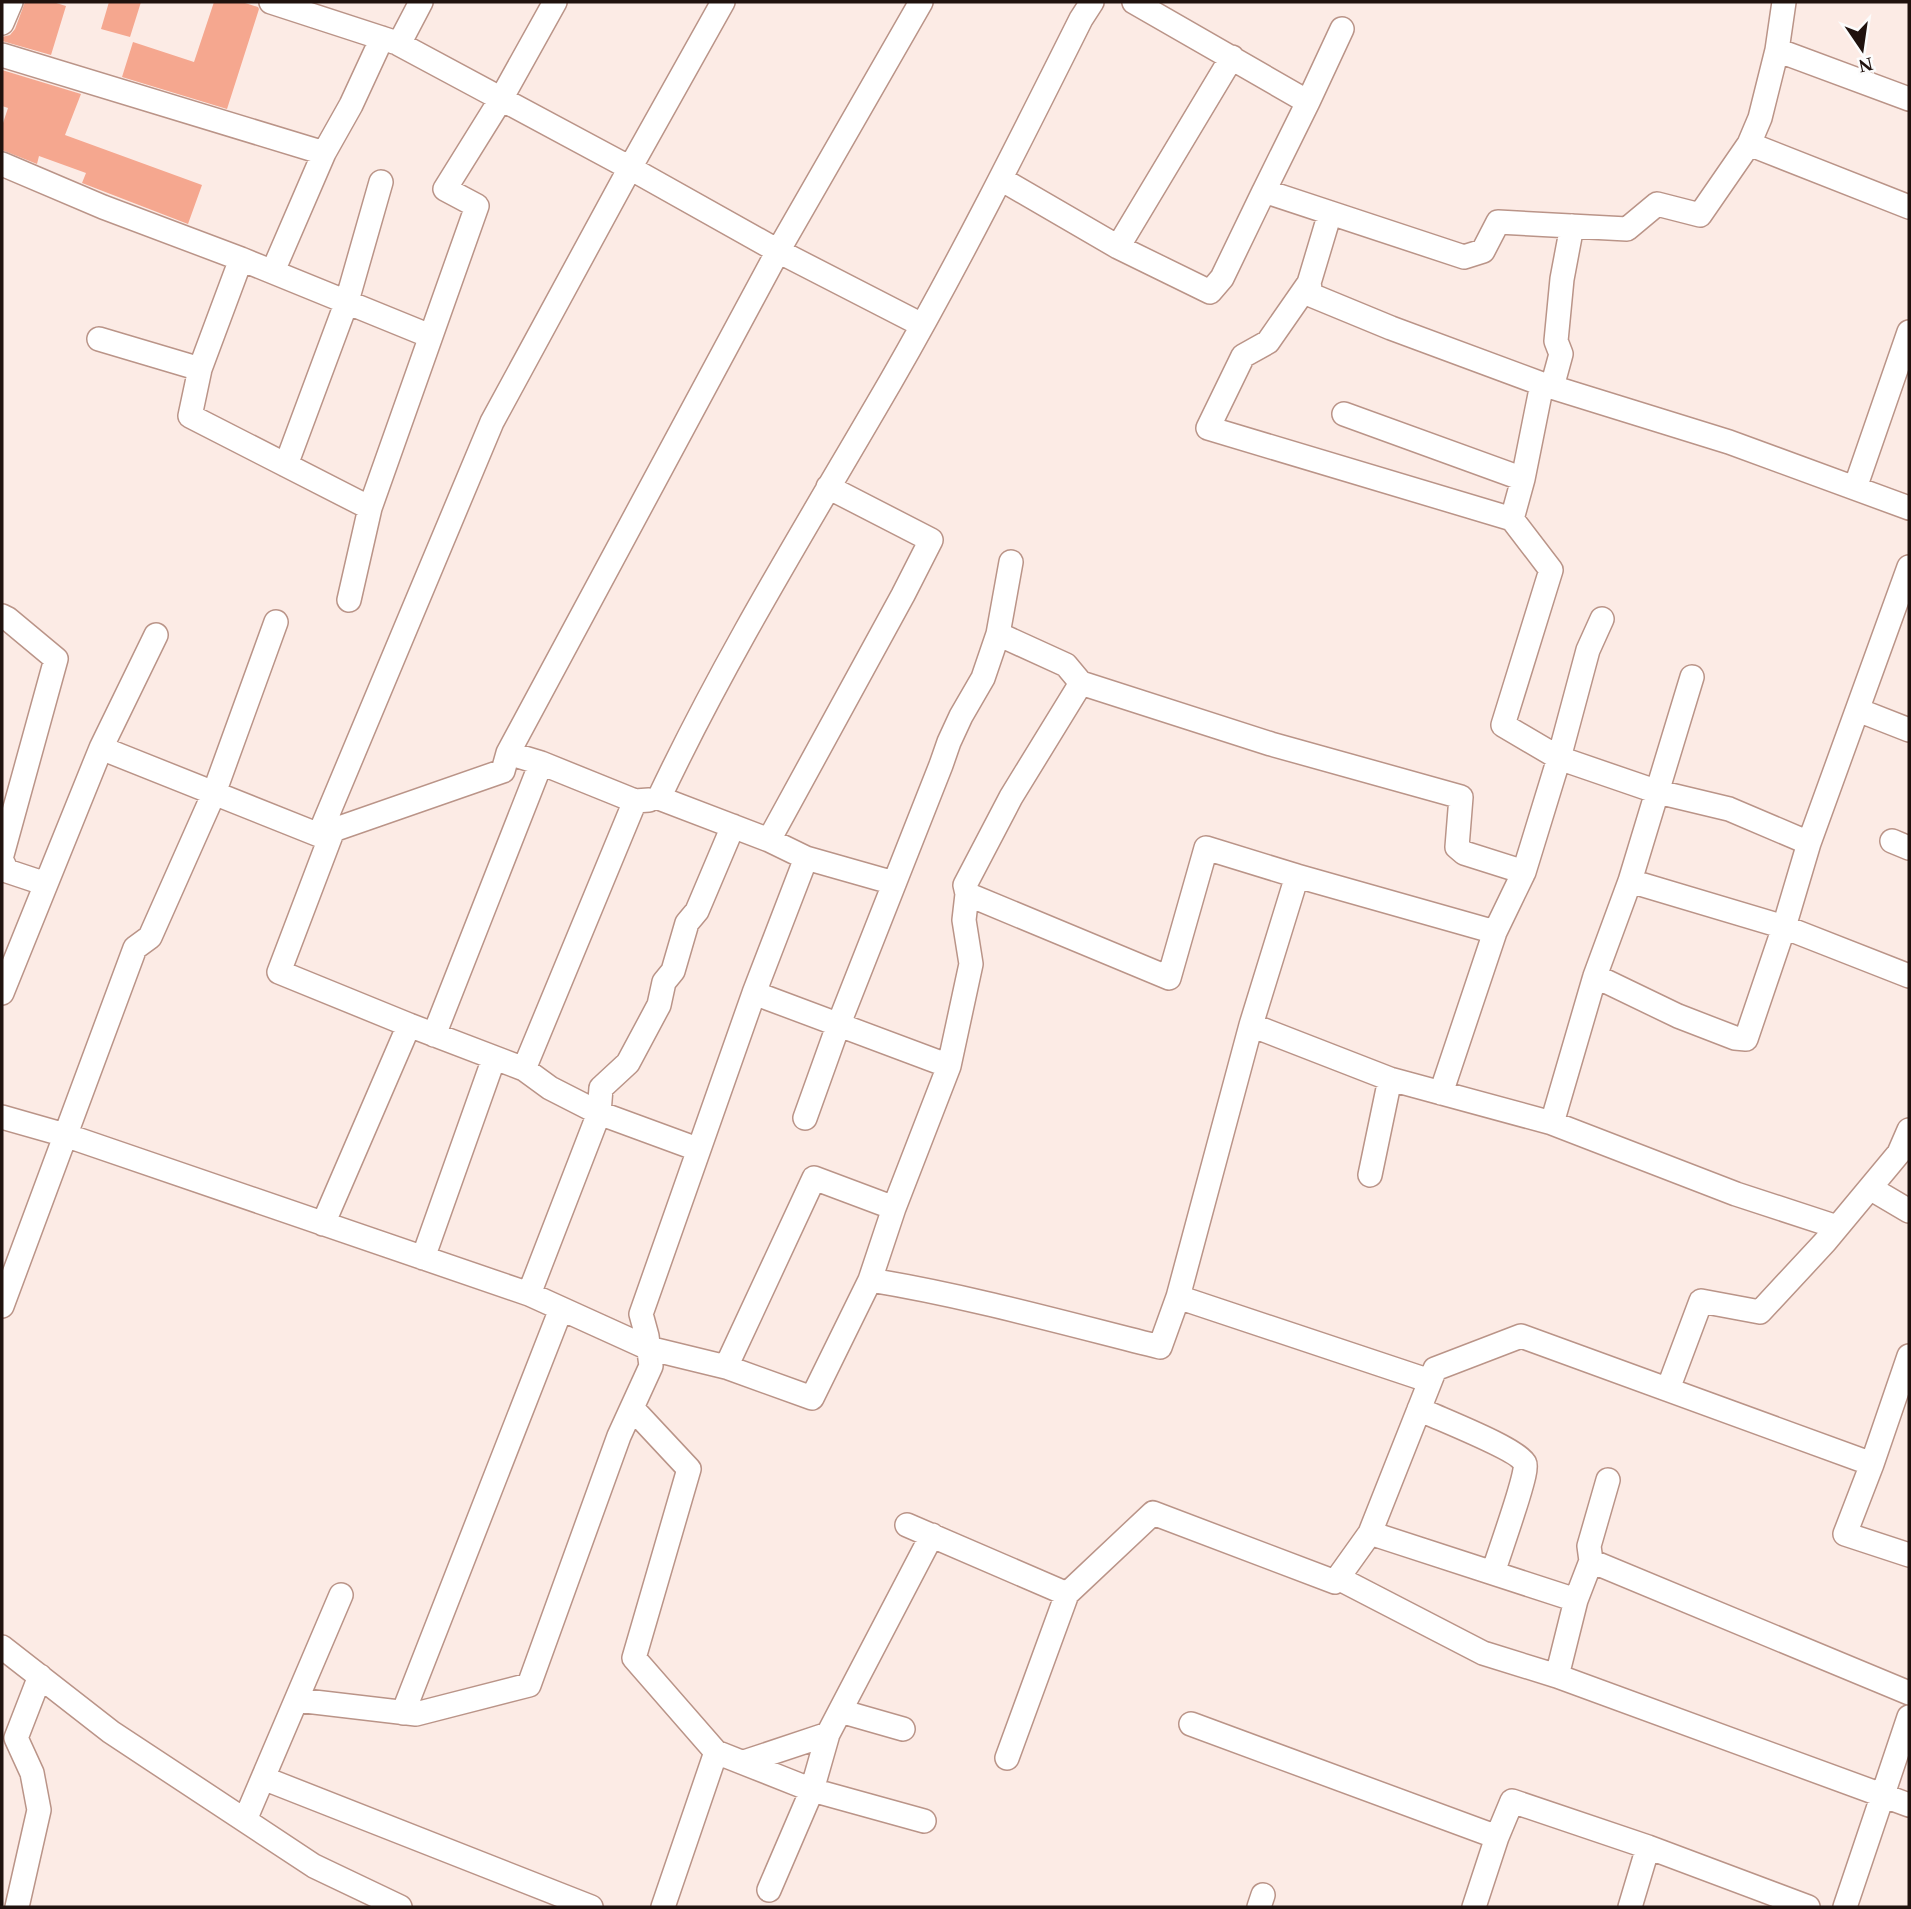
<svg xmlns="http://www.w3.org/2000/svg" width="1911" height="1909" viewBox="0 0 1911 1909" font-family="'Times New Roman',serif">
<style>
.building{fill:#f5a78f}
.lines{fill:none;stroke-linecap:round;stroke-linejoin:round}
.minor-casing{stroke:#ba9488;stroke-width:26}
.minor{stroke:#fff;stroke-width:23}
</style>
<rect width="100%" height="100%" fill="#fcebe5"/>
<path class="building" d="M 25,2 L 53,2 L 66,6 L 51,55 L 2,41 L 2,37 L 10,35 L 15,29 Z
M 109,2 L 141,2 L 130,37 L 101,29 Z
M 214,2 L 242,2 L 258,7 L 259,9 L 227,109 L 122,77 L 133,42 L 194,62 Z
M 2,70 L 81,94 L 65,135 L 202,185 L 188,224 L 82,183 L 86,173 L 39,156 L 37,164 L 2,150 L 2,126 L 8,108 L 2,106 Z"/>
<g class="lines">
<g class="minor-casing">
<path id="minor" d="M 271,2 L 394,42
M 723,2 L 630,168 L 778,251 L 922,325
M 1134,2 L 1308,102
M 2,23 L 11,2
M 1342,29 L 1308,102 L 1264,191 L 1464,257 L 1483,251 L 1498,222 L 1627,229 L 1657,204 L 1700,215 L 1749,144
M 1777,50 L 1784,2
M 2,55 L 324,153 L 351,105 L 382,38
M 1909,99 L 1777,50 L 1760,118 L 1749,144 L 1909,207
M 2,164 L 103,207 L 241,259 L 200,369 L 99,339
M 1001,179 L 1118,247 L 1210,292 L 1222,278 L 1264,191
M 1330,213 L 1309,283 L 1311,295 L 1391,328 L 1542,384
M 1118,247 L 1232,57
M 241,259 L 430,336
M 273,271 L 324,153
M 1309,283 L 1268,342 L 1243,356 L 1208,428 L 1512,519
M 200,369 L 190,416 L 370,508 L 477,206 L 445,189 L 501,99 L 555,2
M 1552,387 L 1561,354 L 1556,341 L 1562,279 L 1572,226
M 1344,414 L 1523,479 L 1542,384 L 1729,442 L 1909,508
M 286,465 L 347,301 L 381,182
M 1523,479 L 1512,519 L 1551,570 L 1503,725 L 1559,758 L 1658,792 L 1729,809 L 1809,843
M 828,487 L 931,540 L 903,595 L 769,840 L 659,798 C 727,654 811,519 891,381 C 959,263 1020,141 1081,19 L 1092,2
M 1855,488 L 1909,332
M 1909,567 L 1809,843 L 1784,927 L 1909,976
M 349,600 L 370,508
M 2,616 L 8,619 L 56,659 L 2,855
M 998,634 L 1066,665 L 1081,683
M 1858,710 L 1909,730
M 101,748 L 156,635
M 508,753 L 541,763 L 635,801 L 649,800
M 333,830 L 279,972 L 409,1025
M 319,835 L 492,422 L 630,168 L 399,44 L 421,2
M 769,840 L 806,858 L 754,993 L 949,1066 L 971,964 L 964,920 L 967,894
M 1892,841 L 1909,848
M 806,858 L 894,883
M 2,861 L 7,871 L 46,884
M 1297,876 L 1206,848 L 1169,978 L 967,894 L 965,885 L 1011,797 L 1081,683 L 1271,744 L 1461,797 L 1457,847 L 1464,853 L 1524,872
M 1495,932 L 1524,872 L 1559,758 L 1588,650 L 1602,619
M 1595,976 L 1678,1016 L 1735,1038 L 1746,1039 L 1784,927 L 1630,881
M 2,993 L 101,748 L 319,835 L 503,771 L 508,753 L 778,251 L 921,2
M 434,1035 L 541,763
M 524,1069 L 635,801
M 1441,1093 L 1495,932 L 1297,876 L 1251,1025 L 1390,1079 L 1552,1123 L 1736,1194 L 1837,1227
M 2,1117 L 65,1135 L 529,1294 L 648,1348 L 726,1367
M 805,1118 L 838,1026 L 941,765 L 949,742 L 961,716 L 983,678 L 998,634 L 1011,562
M 1552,1123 L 1595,976 L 1630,881 L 1692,677
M 1370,1175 L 1390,1079
M 1870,1188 L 1909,1211
M 894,1208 L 814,1178 L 726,1367 L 812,1398 L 870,1280 L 894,1208 L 949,1066
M 323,1224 L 409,1025 L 524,1069 L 550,1088 L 599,1113 L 697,1149
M 423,1258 L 494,1058
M 870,1280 C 968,1296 1064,1323 1160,1347 L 1178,1297 L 1251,1025
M 529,1294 L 599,1113 L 601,1088 L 628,1063 L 659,1005 L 664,982 L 673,971 L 687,923 L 697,911 L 733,826
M 1178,1297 L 1430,1381
M 2,1306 L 135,948 L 150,937 L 214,793 L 276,622
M 1668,1389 L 1701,1301 L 1760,1312 L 1825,1242 L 1899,1153 L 1909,1130
M 632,1408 L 689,1469 L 634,1658 L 716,1752 L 812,1790 L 924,1821
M 1419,1409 C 1437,1418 1519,1449 1525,1464 C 1529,1471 1497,1559 1493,1573
M 1872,1464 L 1909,1356
M 907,1525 L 1067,1594 L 1153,1513 L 1335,1582 L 1370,1533
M 1909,1555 L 1845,1534 L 1872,1464 L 1521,1336 L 1435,1369 L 1370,1533 L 1576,1600 L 1557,1676 L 1909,1805
M 1591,1561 L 1909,1693
M 1338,1578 L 1483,1653 L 1557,1676
M 1576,1600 L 1591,1561 L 1589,1546 L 1608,1480
M 2,1647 L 111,1732 L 314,1866 L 400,1907
M 297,1700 L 416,1714 L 529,1685 L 619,1436 L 651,1366 L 647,1336 L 641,1314 L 754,993
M 840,1711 L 903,1729
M 403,1713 L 561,1309
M 1191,1724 L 1497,1837
M 1007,1758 L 1067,1594
M 744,1762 L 828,1734
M 263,1778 L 591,1907
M 245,1820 L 341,1595
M 769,1890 L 812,1790 L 828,1734 L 932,1535
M 17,1907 L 39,1810 L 32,1773 L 16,1738 L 40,1676
M 663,1907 L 716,1752
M 1259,1907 L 1263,1895
M 1474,1907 L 1497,1837 L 1512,1801 L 1648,1847 L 1808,1907
M 1630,1907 L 1648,1847
M 1845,1907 L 1909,1717"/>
</g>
<use href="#minor" class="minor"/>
</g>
<rect width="1911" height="1909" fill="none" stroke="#20120e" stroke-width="7"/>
<g transform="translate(1862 49) rotate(167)" stroke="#fcfcfc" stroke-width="5" paint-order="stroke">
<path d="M0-5L12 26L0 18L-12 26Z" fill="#20120e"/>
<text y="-10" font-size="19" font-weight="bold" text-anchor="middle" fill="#20120e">N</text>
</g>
</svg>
